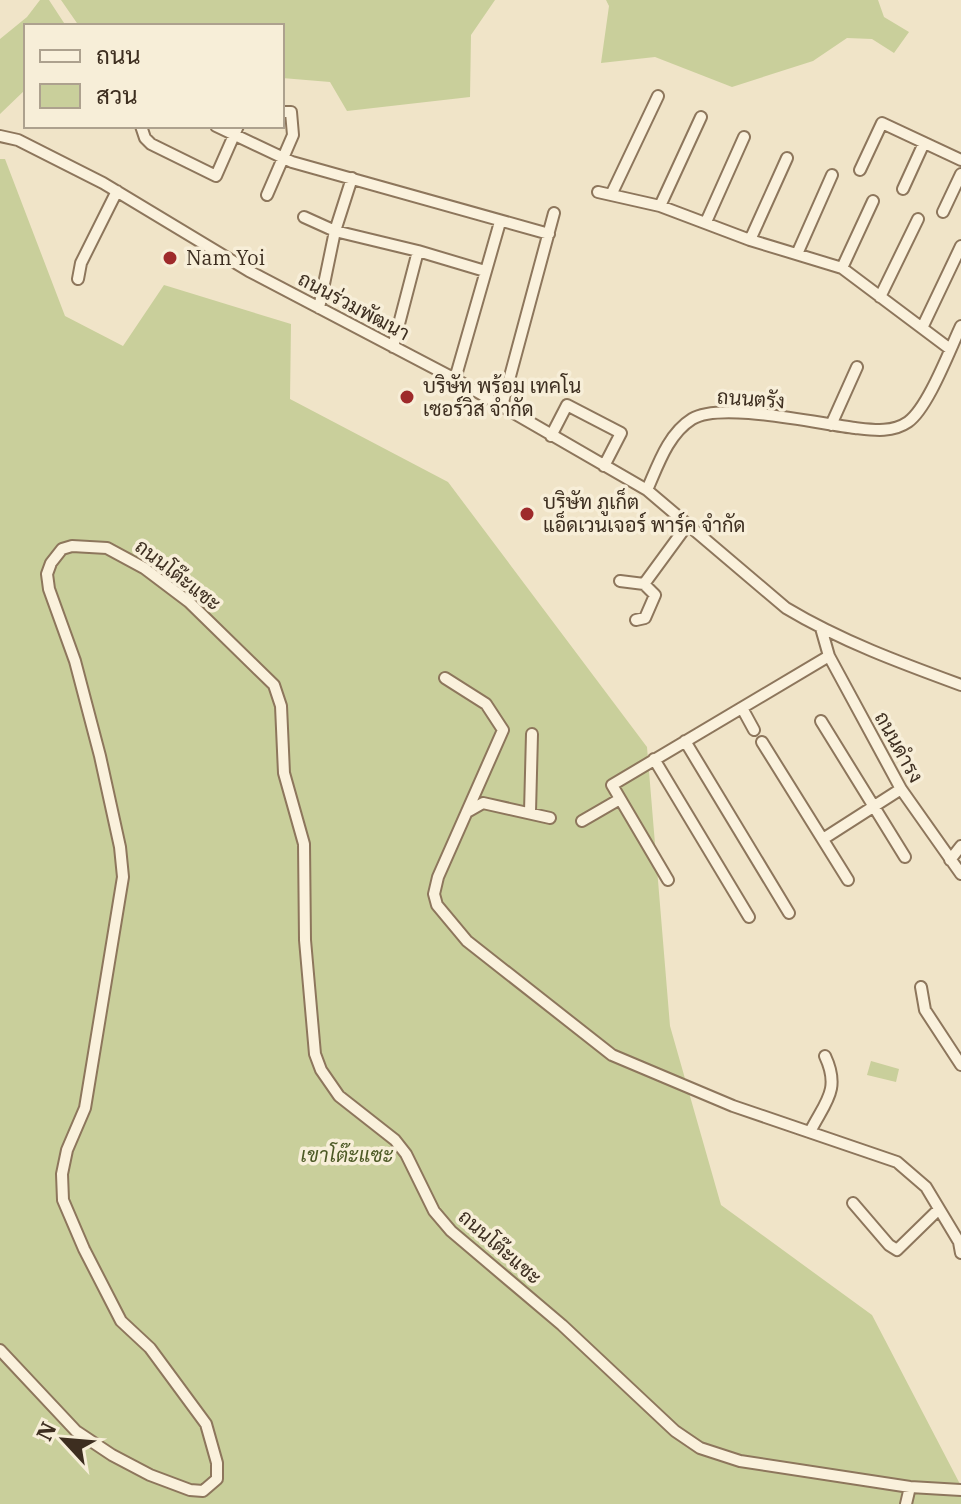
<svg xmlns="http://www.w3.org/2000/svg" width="961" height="1504" viewBox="0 0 961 1504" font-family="'IBM Plex Serif',Sarabun,serif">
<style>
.green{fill:#c9cf9b}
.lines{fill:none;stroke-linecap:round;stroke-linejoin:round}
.minor-casing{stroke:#8d765c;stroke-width:14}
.minor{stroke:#faf1dc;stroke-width:10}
.poi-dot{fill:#9e2a2b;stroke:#f7eed8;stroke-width:3}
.labels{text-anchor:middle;stroke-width:7;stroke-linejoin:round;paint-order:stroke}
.poi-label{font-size:20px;fill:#3d2e20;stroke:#f7eed8;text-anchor:start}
.street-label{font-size:20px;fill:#3d2e20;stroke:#f7eed8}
.park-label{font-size:20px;font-style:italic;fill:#4d5a26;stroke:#f7eed8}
</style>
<rect width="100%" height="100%" fill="#f0e4c8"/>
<path class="green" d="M 40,0 L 49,0 L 66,26 L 26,26 L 26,89 L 0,114 L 0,39 L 27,17 Z
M 61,0 L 495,0 L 471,35 L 470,97 L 347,111 L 330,82 L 282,78 L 282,26 L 79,26 Z
M 606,0 L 878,0 L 884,17 L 909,32 L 894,53 L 872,39 L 847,38 L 813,61 L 732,87 L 655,57 L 601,63 L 609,6 Z
M 0,159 L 5,159 L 65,316 L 123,346 L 164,285 L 291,324 L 290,399 L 448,482 L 647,747 L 670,1026 L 721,1205 L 872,1315 L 961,1486 L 961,1504 L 0,1504 Z
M 871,1061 L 899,1069 L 896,1082 L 867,1075 Z"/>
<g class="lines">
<g class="minor-casing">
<path id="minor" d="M 141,126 L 145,138 L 151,144 L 216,176 L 238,126
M 216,126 L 292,162 L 549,234
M 0,136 L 18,140 L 103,183 L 249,271 L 455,379 L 647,490 L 786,608 C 841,641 901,663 961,685
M 860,170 L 882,123 L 961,160
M 903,189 L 924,143
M 598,192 L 660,206 L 750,240 L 842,268 L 950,349
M 267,195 L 293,135 L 291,112 L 282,112
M 611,195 L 658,96
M 660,206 L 701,117
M 943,212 L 961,174
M 304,217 L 335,231 L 418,251 L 485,271
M 706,222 L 744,137
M 750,240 L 787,158
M 797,254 L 832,175
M 842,268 L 873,201
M 78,279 L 81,263 L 117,191
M 880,297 L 918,219
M 319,308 L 335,231 L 352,178
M 922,328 L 961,246
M 393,347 L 418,251
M 455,379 L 500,222
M 502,406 L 554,213
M 831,425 L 857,367
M 551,436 L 567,405 L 621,433 L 604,466
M 647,490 C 658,465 668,434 692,419 C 721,401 819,424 855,428 C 873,430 892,433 908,422 C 928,408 950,349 961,326
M 620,581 L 644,584
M 636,620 L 645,618 L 655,595 L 644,584 L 688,524
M 821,628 L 829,656 L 901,789 L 961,874
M 445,678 L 486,704 L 503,730 L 438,877 L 434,894 L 437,905 L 467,941 L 612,1055 L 733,1106 L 897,1162 L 926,1187 L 959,1242 L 961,1253
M 742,708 L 754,730
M 821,721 L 905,857
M 685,741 L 789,913
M 762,742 L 848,880
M 654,759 L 749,917
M 469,811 L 483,803 L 550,818
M 530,812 L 532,734
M 582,821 L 620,799
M 823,839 L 901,789
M 950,860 L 961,846
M 668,880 L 612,785 L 829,656
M 921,987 L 925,1010 L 961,1065
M 810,1132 C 825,1102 841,1090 825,1056
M 853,1203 L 889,1245 L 897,1250 L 939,1209
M 0,1350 L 76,1431 L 112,1455 L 150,1475 L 190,1490 L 203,1491 L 217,1479 L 217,1463 L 206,1424 L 150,1348 L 121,1321 L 84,1249 L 63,1200 L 62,1174 L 67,1150 L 85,1108 L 123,877 L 120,847 L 100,756 L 75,661 L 49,589 L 47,574 L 51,563 L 62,549 L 72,546 L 107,548 L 144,568 L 189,602 L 274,685 L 281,706 L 284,773 L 304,844 L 305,940 L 315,1054 L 321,1070 L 339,1096 L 395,1140 L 406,1154 L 434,1211 L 451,1231 L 562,1325 L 675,1431 L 700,1448 L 740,1461 L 910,1487 L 961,1490
M 906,1504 L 910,1487"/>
</g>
<use href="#minor" class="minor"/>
</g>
<g class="poi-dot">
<circle cx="170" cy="258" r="8"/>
<circle cx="407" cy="397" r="8"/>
<circle cx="527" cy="514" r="8"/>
</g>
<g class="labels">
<g class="poi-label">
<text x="186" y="265">Nam Yoi</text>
<text x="423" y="393">บริษัท พร้อม เทคโน<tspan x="423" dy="23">เซอร์วิส จำกัด</tspan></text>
<text x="543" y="509">บริษัท ภูเก็ต<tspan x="543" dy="23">แอ็ดเวนเจอร์ พาร์ค จำกัด</tspan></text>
</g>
<g class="street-label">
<text transform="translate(354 306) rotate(28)" y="7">ถนนร่วมพัฒนา</text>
<text transform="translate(751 399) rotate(4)" y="7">ถนนตรัง</text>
<text transform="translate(178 575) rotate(38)" y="7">ถนนโต๊ะแซะ</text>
<text transform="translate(899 747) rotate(61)" y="7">ถนนดำรง</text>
<text transform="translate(500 1247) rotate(41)" y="7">ถนนโต๊ะแซะ</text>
</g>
<g class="park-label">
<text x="347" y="1162">เขาโต๊ะแซะ</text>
</g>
</g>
<rect x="24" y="24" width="260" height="104" fill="#f7eed8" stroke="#ada18e" stroke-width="2"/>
<rect x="40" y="50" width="40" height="12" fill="#faf1dc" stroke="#ada18e" stroke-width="2"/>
<text x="96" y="64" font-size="24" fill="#3d2e20">ถนน</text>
<rect x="40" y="84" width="40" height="24" fill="#c9cf9b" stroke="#ada18e" stroke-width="2"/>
<text x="96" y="104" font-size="24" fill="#3d2e20">สวน</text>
<g transform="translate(64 1440) rotate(296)" stroke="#f7eed8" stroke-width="6" paint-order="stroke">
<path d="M0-6L14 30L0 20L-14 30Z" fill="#3d2e20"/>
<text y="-12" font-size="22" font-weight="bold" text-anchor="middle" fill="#3d2e20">N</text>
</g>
</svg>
